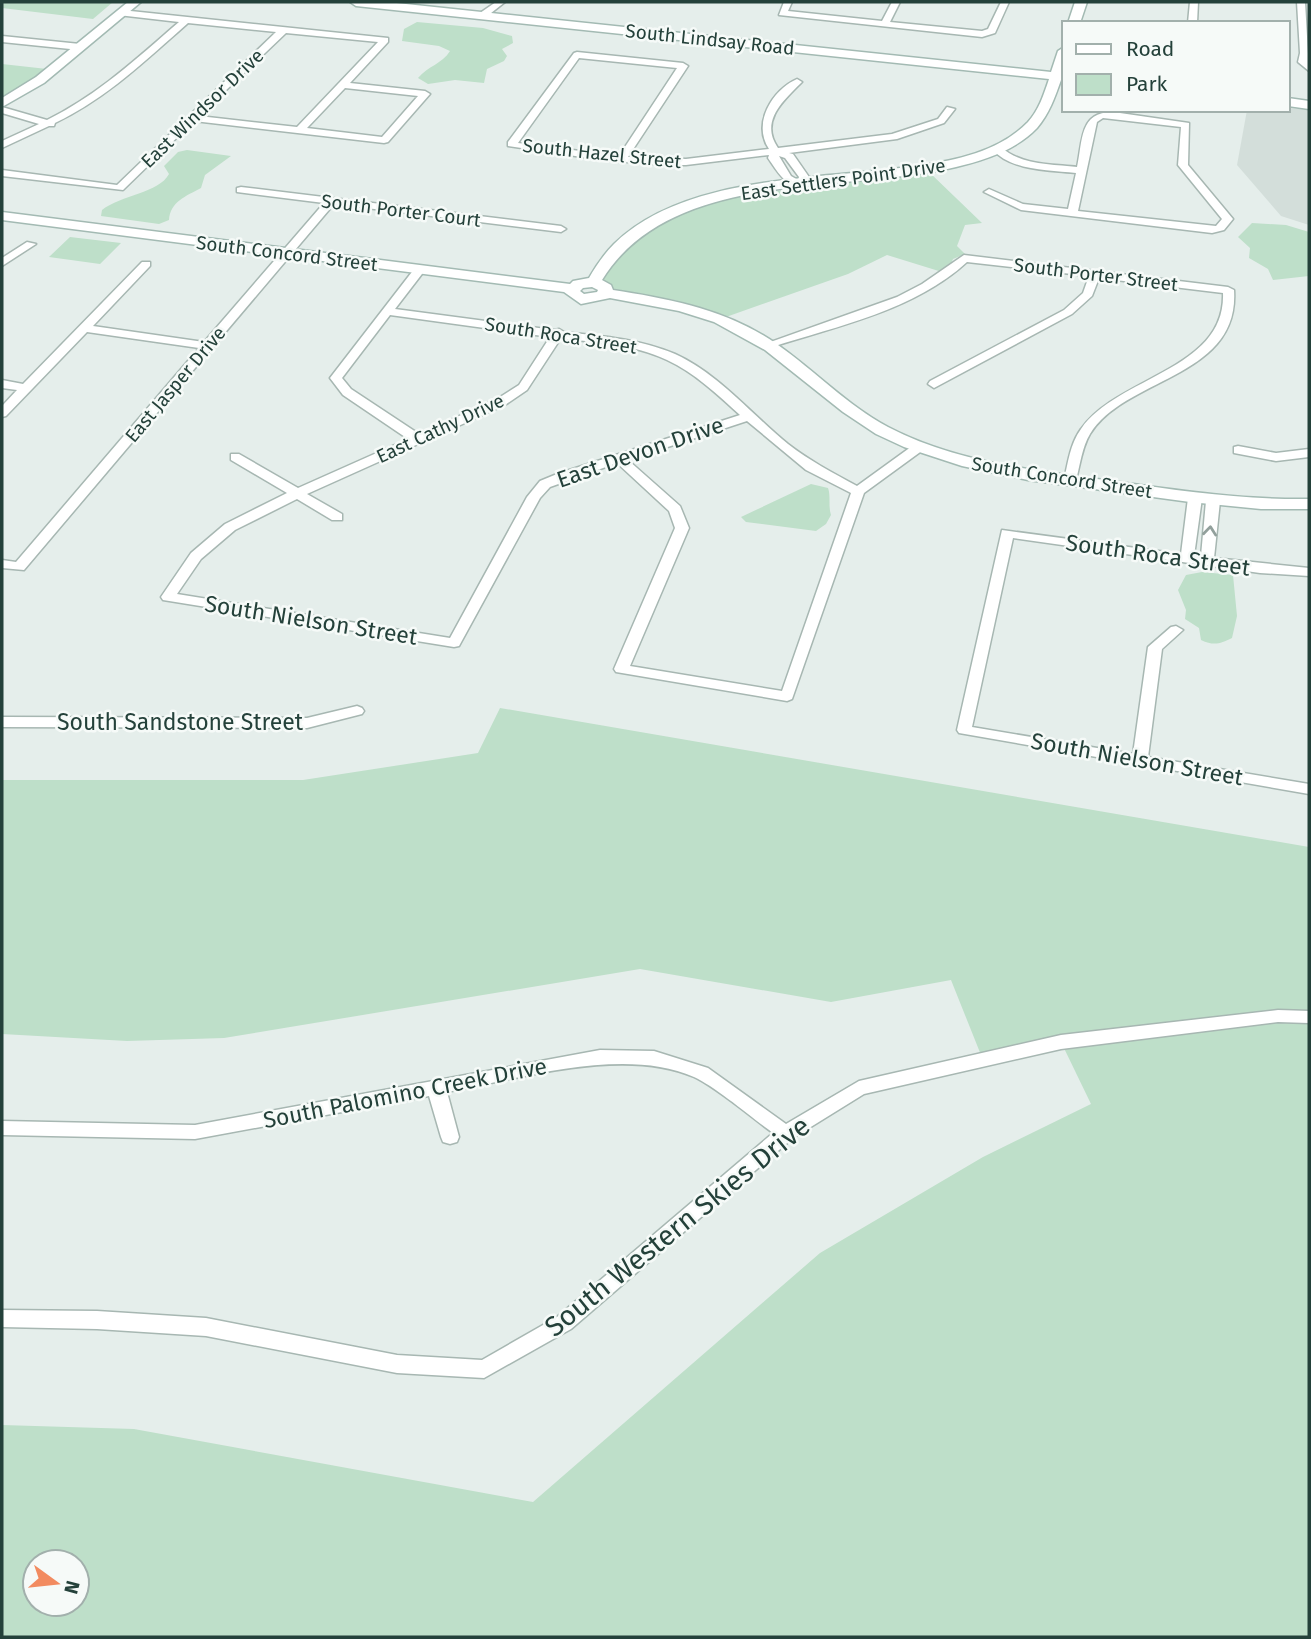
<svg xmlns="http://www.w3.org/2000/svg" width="1311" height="1639" viewBox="0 0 1311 1639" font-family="'Fira Sans',sans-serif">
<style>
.built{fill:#d3deda}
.green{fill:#bedfc9;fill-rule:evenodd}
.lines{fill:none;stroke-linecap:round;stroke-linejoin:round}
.street-casing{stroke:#a7b7b2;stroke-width:3}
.secondary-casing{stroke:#a3bab3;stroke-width:3}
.street{fill:#fff;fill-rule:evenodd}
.secondary{fill:#fff;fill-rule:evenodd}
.oneway{stroke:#92a09c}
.labels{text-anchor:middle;stroke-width:5;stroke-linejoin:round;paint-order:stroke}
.far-street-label{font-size:19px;fill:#24413a;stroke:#f6faf8}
.street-label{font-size:23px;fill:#24413a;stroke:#f6faf8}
.near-street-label{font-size:28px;fill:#24413a;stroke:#f6faf8}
</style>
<rect width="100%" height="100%" fill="#e5eeeb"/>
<path class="built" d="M 1288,108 L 1309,110 L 1309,225 L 1281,216 L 1237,165 L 1247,110 L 1288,110 Z"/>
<path class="green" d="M 2,2 L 113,2 L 93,19 L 2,8 Z
M 417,22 L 483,28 L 512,36 L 513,43 L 502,49 L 507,56 L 504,61 L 487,69 L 484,83 L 455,80 L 428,84 L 418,78 C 428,66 442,64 450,51 L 439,46 L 402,41 L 404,29 Z
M 2,64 L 47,69 L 2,100 Z
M 187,150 L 231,156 L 205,175 L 201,188 C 186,196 170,202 169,220 L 159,224 L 101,216 L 102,210 C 121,195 159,193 169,174 L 164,166 L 178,152 Z
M 929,172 L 982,223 L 965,225 L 957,246 L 965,254 L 953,259 L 950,266 L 942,272 L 887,255 L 848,274 L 726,317 L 674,300 L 616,291 L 603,281 C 606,273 612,266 618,259 C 663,202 745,195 812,187 C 851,182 890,177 929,172 Z
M 1252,223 L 1286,225 L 1309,232 L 1309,276 L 1273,280 L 1268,269 L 1249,258 L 1250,248 L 1238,237 Z
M 70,237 L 121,243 L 100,264 L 49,257 Z
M 811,484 L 828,488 C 831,496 828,506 831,515 L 826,524 L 816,531 L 746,522 L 741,517 Z
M 1202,572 L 1233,575 L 1237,616 L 1232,638 C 1220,644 1214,646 1201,640 L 1199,628 L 1185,619 L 1186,610 L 1178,590 L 1186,575 Z
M 500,708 L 1309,847 L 1309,1637 L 2,1637 L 2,1425 L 134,1429 L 533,1502 L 820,1253 L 983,1157 L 1091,1104 L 1061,1042 L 983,1060 L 951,980 L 831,1002 L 640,969 L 224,1038 L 127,1041 L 2,1034 L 2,780 L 303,780 L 478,753 ZM 35,1562 L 77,1562 L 77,1604 L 35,1604 Z"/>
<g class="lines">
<g class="street-casing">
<path id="street" d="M 496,2 L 505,2 L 486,17 L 480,17 L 480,13 Z
M 784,2 L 792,2 L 788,11 L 882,21 L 892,2 L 900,2 L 890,22 L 982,31 L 988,29 L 1001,2 L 1009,2 L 995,33 L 982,37 L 779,15 Z
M 1190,2 L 1198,2 L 1197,23 L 1188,23 Z
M 1297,2 L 1305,2 L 1309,71 L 1298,62 L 1300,53 Z
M 121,10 L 388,38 L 388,42 L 350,83 L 425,91 L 430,94 L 388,142 L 384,143 L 194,121 L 123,190 L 2,176 L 2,170 L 117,185 L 276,32 L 188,23 C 146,60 107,98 55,123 L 54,126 L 49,126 L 2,148 L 2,141 L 39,124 L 2,113 L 2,107 L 47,120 C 99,94 135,60 179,22 L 118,15 L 117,13 ZM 286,33 L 378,42 L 297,127 L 199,116 ZM 345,88 L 418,96 L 382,137 L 307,128 Z
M 2,36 L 80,44 L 85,47 L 80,50 L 2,42 Z
M 577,52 L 683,63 L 688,66 L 628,157 L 686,159 L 769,149 C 752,124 772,90 797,79 L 802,82 C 784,100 759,121 778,148 L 892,134 L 938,119 L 947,107 L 955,109 L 944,123 L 897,139 L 789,153 L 793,154 L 809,177 L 804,187 C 786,188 777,171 768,158 L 769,155 L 686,165 L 665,165 L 602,160 L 508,146 L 508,142 L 574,53 ZM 579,58 L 677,68 L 619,156 L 518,143 ZM 779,156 L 785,158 L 799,177 L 798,180 L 791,176 Z
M 1113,112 L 1189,123 L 1188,165 L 1233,219 L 1224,230 L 1212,233 L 1021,210 L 984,192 L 989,189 L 1023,204 L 1068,209 L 1076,173 C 1049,170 1011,171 992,149 L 1001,147 C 1020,165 1052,164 1077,167 C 1083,140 1079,112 1113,112 ZM 1103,118 L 1181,127 L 1178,165 L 1222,219 L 1216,226 L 1078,211 L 1097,122 Z
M 241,187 L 561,226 L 566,229 L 561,232 L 334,204 L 24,570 L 2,568 L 2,560 L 16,562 L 199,348 L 87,332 L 6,416 L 2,417 L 2,406 L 17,390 L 2,388 L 2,380 L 23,384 L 142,262 L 150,262 L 150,266 L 93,326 L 204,342 L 324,203 L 237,192 L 237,188 Z
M 27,242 L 36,244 L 2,266 L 2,258 Z
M 964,255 L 1228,287 L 1234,290 C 1240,378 1125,377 1090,434 C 1082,447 1080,465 1076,480 L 1070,484 L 1064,480 C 1068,463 1070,444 1081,429 C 1118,376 1226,370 1223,293 L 1099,278 L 1092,296 L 1072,314 L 934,388 L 928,384 L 930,381 L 1064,310 L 1083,293 L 1089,276 L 967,262 C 915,310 838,326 772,347 L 764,347 L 762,345 L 897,297 L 922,284 Z
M 419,267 L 425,270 L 395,309 L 554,330 L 559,329 L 564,332 C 601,336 640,339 675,354 C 719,374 751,414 788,444 C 810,461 833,473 857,486 L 915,444 L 923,444 L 923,450 L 864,493 L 792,699 L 787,701 L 616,672 L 614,669 L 675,528 L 669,511 L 617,463 L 550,487 L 540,498 L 459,646 L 454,647 L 163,600 L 161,597 L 191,553 L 225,524 L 287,493 L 231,460 L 231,454 L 239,454 L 298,488 L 408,439 L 343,395 L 330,378 L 415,268 ZM 390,315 L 550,337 L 519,385 L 497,399 L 419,434 L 351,389 L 342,378 ZM 561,338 C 596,343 634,344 667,360 C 695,373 718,395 740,415 L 557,474 L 540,481 L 527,497 L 450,638 L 177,594 L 201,559 L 235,530 L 297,499 L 332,520 L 342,520 L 342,514 L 307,494 L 505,405 L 527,390 ZM 747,421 L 806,470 L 851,493 L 782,691 L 630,666 L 689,528 L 680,506 L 628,460 Z
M 1238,446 L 1276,453 L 1309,449 L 1309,457 L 1276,461 L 1234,453 L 1234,447 Z
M 1195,494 L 1202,498 L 1194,556 L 1201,556 L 1206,501 L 1213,497 L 1220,501 L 1214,558 L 1309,568 L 1309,576 L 1260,573 L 1013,538 L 972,727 L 1133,754 L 1148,647 L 1171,627 L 1176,626 L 1183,630 L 1162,649 L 1148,757 L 1309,784 L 1309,794 L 959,733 L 957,730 L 1002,530 L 1181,554 L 1188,498 Z
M 357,706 L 362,708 L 364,711 L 362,714 L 307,728 L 2,727 L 2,717 L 307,718 Z
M 1278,1010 L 1309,1011 L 1309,1023 L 1278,1022 L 1061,1049 L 864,1094 L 793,1138 L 571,1329 L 484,1378 L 397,1373 L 206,1336 L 97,1329 L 2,1327 L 2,1310 L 97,1311 L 206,1318 L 397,1355 L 482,1360 L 557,1317 L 773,1133 C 752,1118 716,1087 694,1077 C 623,1046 520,1079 447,1092 L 459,1137 L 457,1142 L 450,1144 L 443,1142 L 441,1137 L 429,1096 L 195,1139 L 2,1135 L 2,1121 L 195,1125 L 600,1050 L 654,1051 L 708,1068 L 786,1124 L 859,1081 L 1061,1035 Z"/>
</g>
<g class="secondary-casing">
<path id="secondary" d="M 128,2 L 141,2 L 44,83 L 2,107 L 2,98 L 36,77 Z
M 350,2 L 387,2 L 1051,72 L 1058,51 L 1064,47 L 1064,81 L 1061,80 C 1055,97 1049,114 1037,128 C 1016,150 985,160 956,167 C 844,194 671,168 602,280 L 611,285 L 613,290 C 671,299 729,310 778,345 C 815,371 847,405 888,427 C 959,464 1041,471 1119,482 C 1182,491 1245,500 1309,499 L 1309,509 L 1261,509 L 1190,502 L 1028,480 L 962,466 L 904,447 L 876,434 L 843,412 L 765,350 L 714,322 L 679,311 L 610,298 L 581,304 L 564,292 L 2,220 L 2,212 L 570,284 L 573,281 L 589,278 C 596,266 604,254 614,244 C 685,174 822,180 915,166 C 954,161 999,152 1028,122 C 1039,110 1044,94 1049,79 L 356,6 ZM 592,287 L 598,290 L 597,292 L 584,294 L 580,291 L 583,288 Z
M 1075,2 L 1087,2 L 1080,23 L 1068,23 Z
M 1288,98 L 1309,101 L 1309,109 L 1288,106 Z"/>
</g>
<use href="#street" class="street"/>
<use href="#secondary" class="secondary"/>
</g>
<defs><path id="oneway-chevron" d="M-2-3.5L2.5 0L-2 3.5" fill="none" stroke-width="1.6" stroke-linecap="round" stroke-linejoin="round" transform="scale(1.75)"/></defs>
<use class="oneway" href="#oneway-chevron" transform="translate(1210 531) rotate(-84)"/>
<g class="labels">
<g class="far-street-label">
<text transform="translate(710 39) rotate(6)" y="7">South Lindsay Road</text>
<text transform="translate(202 108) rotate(-44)" y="7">East Windsor Drive</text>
<text transform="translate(602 153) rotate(6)" y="7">South Hazel Street</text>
<text transform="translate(843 179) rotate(-8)" y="7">East Settlers Point Drive</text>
<text transform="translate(401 210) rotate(7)" y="7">South Porter Court</text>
<text transform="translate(287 253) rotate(7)" y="7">South Concord Street</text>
<text transform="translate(1096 274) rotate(7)" y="7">South Porter Street</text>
<text transform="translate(561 335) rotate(9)" y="7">South Roca Street</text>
<text transform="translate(175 384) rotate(-50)" y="7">East Jasper Drive</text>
<text transform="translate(440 428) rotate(-25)" y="7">East Cathy Drive</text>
<text transform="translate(1062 477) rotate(9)" y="7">South Concord Street</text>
</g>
<g class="street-label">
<text transform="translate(640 452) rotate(-19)" y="8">East Devon Drive</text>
<text transform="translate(1158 555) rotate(8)" y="8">South Roca Street</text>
<text transform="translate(311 620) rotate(9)" y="8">South Nielson Street</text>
<text x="180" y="730">South Sandstone Street</text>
<text transform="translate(1137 759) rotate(10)" y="8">South Nielson Street</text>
<text transform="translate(405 1093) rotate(-11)" y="8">South Palomino Creek Drive</text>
</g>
<g class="near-street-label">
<text transform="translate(677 1226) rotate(-39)" y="10">South Western Skies Drive</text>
</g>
</g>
<rect width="1311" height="1639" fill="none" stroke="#24413a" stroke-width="7"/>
<rect x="1062" y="21" width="228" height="91" fill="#f6faf8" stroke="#a2b0ac" stroke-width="2"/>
<rect x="1076" y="44" width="35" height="10" fill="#ffffff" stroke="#a2b0ac" stroke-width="2"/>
<text x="1126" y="56" font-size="21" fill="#24413a">Road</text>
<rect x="1076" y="74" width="35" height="21" fill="#bedfc9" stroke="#a2b0ac" stroke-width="2"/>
<text x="1126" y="91" font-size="21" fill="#24413a">Park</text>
<g transform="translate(56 1583) rotate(105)"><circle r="33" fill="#f6faf8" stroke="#a2b0ac" stroke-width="2"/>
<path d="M0-5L12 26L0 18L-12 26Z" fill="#f28b60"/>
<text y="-10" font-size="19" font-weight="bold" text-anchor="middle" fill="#24413a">N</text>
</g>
</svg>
